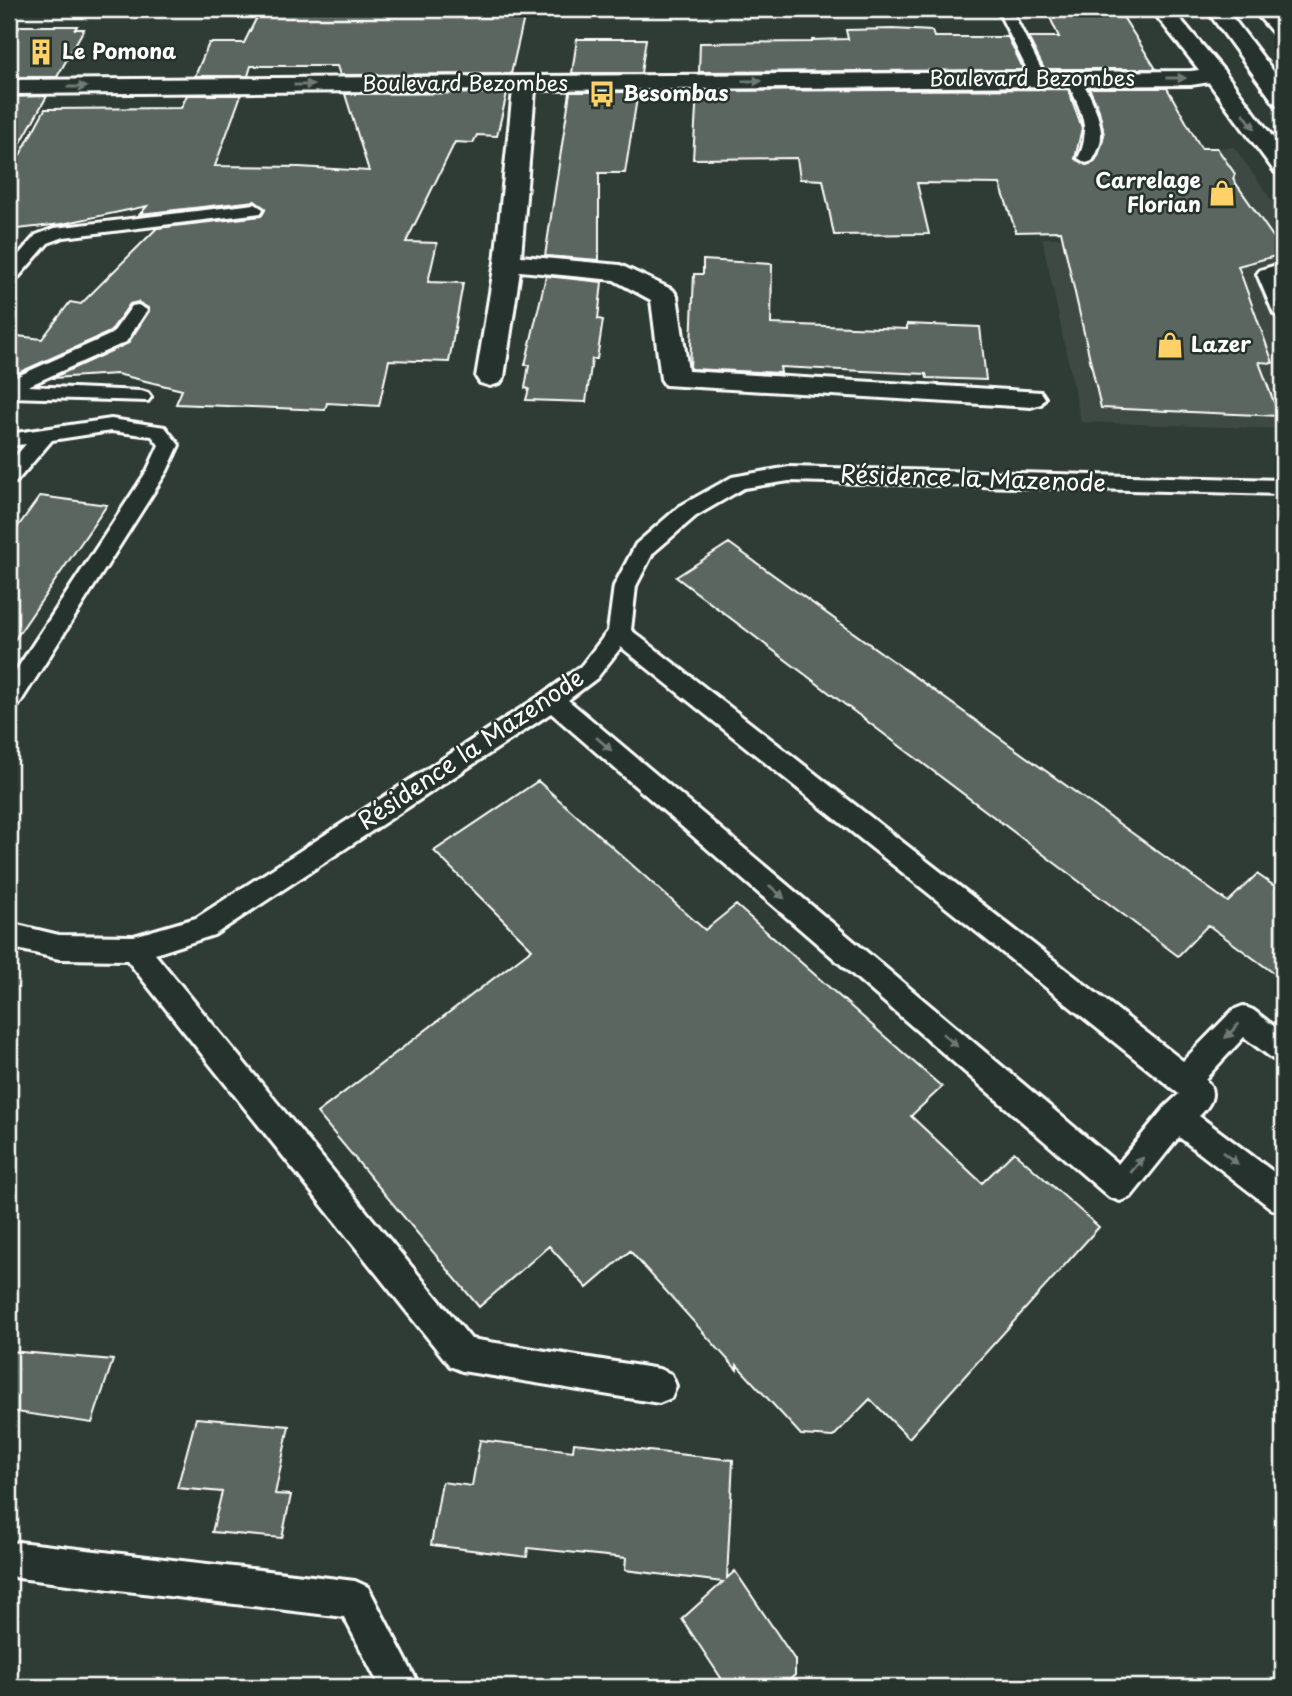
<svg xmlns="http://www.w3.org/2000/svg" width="1292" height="1696" viewBox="0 0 1292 1696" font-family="'Playpen Sans',sans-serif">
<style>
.built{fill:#3c4842}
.building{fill:#5b6661;stroke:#fff;stroke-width:2}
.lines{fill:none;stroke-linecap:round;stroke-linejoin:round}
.service-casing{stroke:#fff;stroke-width:6}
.minor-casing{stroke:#fff;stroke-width:6}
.secondary-casing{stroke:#fff;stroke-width:6}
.motorway-casing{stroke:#fff;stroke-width:6}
.service{fill:#26332d;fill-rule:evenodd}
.minor{fill:#26332d;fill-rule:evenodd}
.secondary{fill:#26332d;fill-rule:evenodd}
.motorway{fill:#26332d;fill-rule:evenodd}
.oneway{fill:#727a76}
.labels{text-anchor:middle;stroke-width:5;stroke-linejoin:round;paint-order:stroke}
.far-poi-label{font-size:21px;font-weight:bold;fill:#fff;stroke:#26332d;text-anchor:start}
.far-street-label{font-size:21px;fill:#fff;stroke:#26332d}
.street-label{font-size:24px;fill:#fff;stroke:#26332d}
</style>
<rect width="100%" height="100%" fill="#2f3b35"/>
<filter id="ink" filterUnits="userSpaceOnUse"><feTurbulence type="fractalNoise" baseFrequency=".0143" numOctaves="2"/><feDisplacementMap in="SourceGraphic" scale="14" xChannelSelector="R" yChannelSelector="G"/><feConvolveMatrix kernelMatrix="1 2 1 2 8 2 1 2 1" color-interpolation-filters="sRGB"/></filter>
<g filter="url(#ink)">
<path class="built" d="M 1234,147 L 1283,216 L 1283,429 L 1081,422 L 1042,238 L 1225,236 L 1169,148 Z"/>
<path class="building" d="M 261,9 L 526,9 L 511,74 L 340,75 L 337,66 L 251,66 L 248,76 L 195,76 L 209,43 L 244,43 Z
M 1046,9 L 1118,9 L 1156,69 L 1044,69 L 1028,37 L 1059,37 Z
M 20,26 L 77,26 L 75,29 L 84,29 L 57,77 L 9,77 L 9,44 Z
M 893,29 L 932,31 L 934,37 L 1008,37 L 1024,70 L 699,72 L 700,43 L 812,42 L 812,40 L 848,39 L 846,30 Z
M 577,39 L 646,39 L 641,73 L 572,73 Z
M 1089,88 L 1167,88 L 1201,148 L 1217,148 L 1235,174 L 1233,179 L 1283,251 L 1283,254 L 1238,266 L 1273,363 L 1259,362 L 1279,416 L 1101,408 L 1061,231 L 1016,232 L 1000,184 L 917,183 L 929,234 L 834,235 L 823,180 L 800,179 L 797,158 L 693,159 L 697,91 L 1068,89 L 1082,128 L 1075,159 L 1087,165 L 1094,162 L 1098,156 L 1104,135 L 1099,110 Z
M 570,92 L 638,92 L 625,173 L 599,173 L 599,260 L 545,256 Z
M 507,93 L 497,136 L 477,135 L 473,143 L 455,142 L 406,242 L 437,243 L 428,282 L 463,283 L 449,362 L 389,360 L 379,406 L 327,403 L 325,410 L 176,404 L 182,390 L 117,374 L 52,378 L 128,343 L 149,311 L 148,308 L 138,302 L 130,304 L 110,332 L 9,377 L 9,335 L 42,339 L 70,302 L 81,304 L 157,228 L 261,216 L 265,210 L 255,201 L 140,214 L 147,206 L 62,224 L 9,230 L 9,175 L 45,109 L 181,108 L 187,95 L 241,95 L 215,166 L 299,167 L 369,171 L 345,94 Z
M 47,96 L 9,164 L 9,97 Z
M 703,260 L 772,264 L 771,324 L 907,329 L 907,324 L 980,327 L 986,380 L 927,378 L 926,374 L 780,367 L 781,373 L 690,369 L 694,274 L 703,274 Z
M 546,276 L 602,282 L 598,319 L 603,320 L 597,359 L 592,359 L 586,402 L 526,400 L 529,389 L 525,388 L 529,365 L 525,365 Z
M 40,496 L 107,505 L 9,648 L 9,539 Z
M 729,543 L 1228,902 L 1257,874 L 1283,892 L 1283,980 L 1208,925 L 1178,956 L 676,577 Z
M 538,781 L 705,930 L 736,905 L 942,1087 L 911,1116 L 982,1183 L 1014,1152 L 1099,1227 L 909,1438 L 870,1399 L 833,1437 L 801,1435 L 737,1365 L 737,1370 L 630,1251 L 587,1288 L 549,1246 L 479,1307 L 317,1113 L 532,949 L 434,851 Z
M 9,1351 L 113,1360 L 92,1423 L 9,1411 Z
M 196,1418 L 289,1426 L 275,1494 L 291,1495 L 282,1538 L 212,1532 L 222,1492 L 177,1488 Z
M 480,1440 L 573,1451 L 574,1443 L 733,1460 L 727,1578 L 735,1571 L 795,1660 L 795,1675 L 782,1687 L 727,1687 L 682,1619 L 723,1582 L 625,1570 L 626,1558 L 528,1548 L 527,1557 L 431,1545 L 442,1482 L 472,1486 Z"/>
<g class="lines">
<g class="service-casing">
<path id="service" d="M 997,9 L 1011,9 L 1046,79 L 1044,82 L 1034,82 L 1032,79 Z
M 1073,75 C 1086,78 1102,121 1101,135 C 1101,145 1097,153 1092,161 L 1086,163 L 1078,158 C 1093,129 1079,106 1066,79 Z
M 255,204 L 263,209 L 261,213 L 64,237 L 48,243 L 15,281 L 9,282 L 9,266 L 36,235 L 55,228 Z
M 1283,263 L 1283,274 L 1276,276 L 1283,293 L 1283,320 L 1274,314 L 1257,274 L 1260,270 Z
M 138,305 L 147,310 L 126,342 L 28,386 L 141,391 L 148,393 L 151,397 L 148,401 L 9,397 L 9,380 L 112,334 L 132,306 Z
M 111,419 L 165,427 L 179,445 L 167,471 L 18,706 L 9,709 L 9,681 L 147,471 L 159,445 L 152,436 L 111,431 L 52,440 L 16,482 L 9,484 L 9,464 L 26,444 L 9,446 L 9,434 Z
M 789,467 L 1283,480 L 1283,494 L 789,481 L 744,488 L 696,516 L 653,553 L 636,586 L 631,630 L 1183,1061 L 1233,1010 L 1243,1006 L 1253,1010 L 1283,1033 L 1283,1063 L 1273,1059 L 1244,1037 L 1205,1079 C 1218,1092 1211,1105 1199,1116 L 1283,1179 L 1283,1213 L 1272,1209 L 1179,1137 L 1131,1197 L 1120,1201 L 1109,1197 L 551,713 L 214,935 L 155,954 L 471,1339 L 659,1369 L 671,1374 L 676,1386 L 671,1398 L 659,1403 L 462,1371 L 450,1366 L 127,960 L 59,959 L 9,947 L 9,923 L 59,935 L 134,936 L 196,918 L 543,694 L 581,666 L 608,631 L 614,586 L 636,544 L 680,506 L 732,477 ZM 621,647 L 1179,1094 L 1165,1107 L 1118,1164 L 568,700 L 597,678 Z
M 18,1542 L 355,1581 L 368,1587 L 420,1687 L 380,1687 L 344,1617 L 18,1578 L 9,1575 L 9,1545 Z"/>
</g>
<g class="minor-casing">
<path id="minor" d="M 1215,68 L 1223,70 L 1226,75 L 1223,80 L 1191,85 L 535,90 L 521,256 L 620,265 L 673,290 L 677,296 L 688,371 L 1041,392 L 1045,398 L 1041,404 L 1031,407 L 665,385 L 661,379 L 651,300 L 614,280 L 520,271 L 504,377 L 500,383 L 490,386 L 480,383 L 476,377 L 495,262 L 513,90 L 9,94 L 9,80 L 1191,71 Z"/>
</g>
<g class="secondary-casing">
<path id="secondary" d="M 1151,9 L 1172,9 L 1223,70 L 1283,151 L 1283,174 L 1275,172 L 1207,80 Z"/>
</g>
<g class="motorway-casing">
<path id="motorway" d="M 1206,9 L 1226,9 L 1283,84 L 1283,106 L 1275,104 Z
M 1252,9 L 1273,9 L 1283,20 L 1283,38 L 1276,36 Z"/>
</g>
<use href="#service" class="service"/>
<use href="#minor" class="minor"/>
<use href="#secondary" class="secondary"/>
<use href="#motorway" class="motorway"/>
</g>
<defs><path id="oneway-solid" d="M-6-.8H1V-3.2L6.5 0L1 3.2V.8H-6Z" transform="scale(1.75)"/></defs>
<g class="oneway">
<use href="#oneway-solid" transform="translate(1176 78)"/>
<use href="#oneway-solid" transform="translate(752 81)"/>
<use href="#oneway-solid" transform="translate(304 85)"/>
<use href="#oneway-solid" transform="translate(77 87)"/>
<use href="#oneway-solid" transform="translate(1249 121) rotate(53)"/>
<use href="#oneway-solid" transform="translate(604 744) rotate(41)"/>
<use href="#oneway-solid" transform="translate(777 892) rotate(41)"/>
<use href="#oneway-solid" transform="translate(1232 1031) rotate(134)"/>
<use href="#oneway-solid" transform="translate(950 1040) rotate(41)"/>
<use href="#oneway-solid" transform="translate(1230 1158) rotate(37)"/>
<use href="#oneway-solid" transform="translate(1137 1165) rotate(-51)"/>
</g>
</g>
<defs>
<g id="building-bare" transform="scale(2.1)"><path d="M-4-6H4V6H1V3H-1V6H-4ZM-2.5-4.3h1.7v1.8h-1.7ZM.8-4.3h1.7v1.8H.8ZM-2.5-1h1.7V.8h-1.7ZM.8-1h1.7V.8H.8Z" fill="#ffd166" stroke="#26332d" stroke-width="2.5" paint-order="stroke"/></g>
<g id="bus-bare" transform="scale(2.1)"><path d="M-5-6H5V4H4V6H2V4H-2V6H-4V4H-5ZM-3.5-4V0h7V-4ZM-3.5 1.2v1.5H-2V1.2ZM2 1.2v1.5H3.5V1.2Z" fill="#ffd166" stroke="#26332d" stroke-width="2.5" paint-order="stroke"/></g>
<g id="shop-bare" transform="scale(2.1)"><path d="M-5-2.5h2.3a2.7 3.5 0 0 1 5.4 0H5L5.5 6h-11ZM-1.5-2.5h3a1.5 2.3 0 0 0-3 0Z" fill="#ffd166" stroke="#26332d" stroke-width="2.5" paint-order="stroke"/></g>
</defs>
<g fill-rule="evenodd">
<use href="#building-bare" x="41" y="52"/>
<use href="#bus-bare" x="602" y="94"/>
<use href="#shop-bare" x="1222" y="193"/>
<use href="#shop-bare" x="1170" y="345"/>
</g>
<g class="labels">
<g class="far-poi-label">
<text x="62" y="59">Le Pomona</text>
<text x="623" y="101">Besombas</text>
<text x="1201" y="188" text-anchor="end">Carrelage<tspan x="1201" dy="24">Florian</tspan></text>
<text x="1191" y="352">Lazer</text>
</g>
<g class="far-street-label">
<text x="1032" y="86">Boulevard Bezombes</text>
<text x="465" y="91">Boulevard Bezombes</text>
</g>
<g class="street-label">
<text transform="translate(973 479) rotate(2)" y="8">Résidence la Mazenode</text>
<text transform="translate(471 750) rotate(-34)" y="8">Résidence la Mazenode</text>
</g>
</g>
<rect width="1292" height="1696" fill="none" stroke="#26332d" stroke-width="35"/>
<rect x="18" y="18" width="1257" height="1661" fill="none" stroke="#fff" stroke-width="2.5" filter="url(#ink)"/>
</svg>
